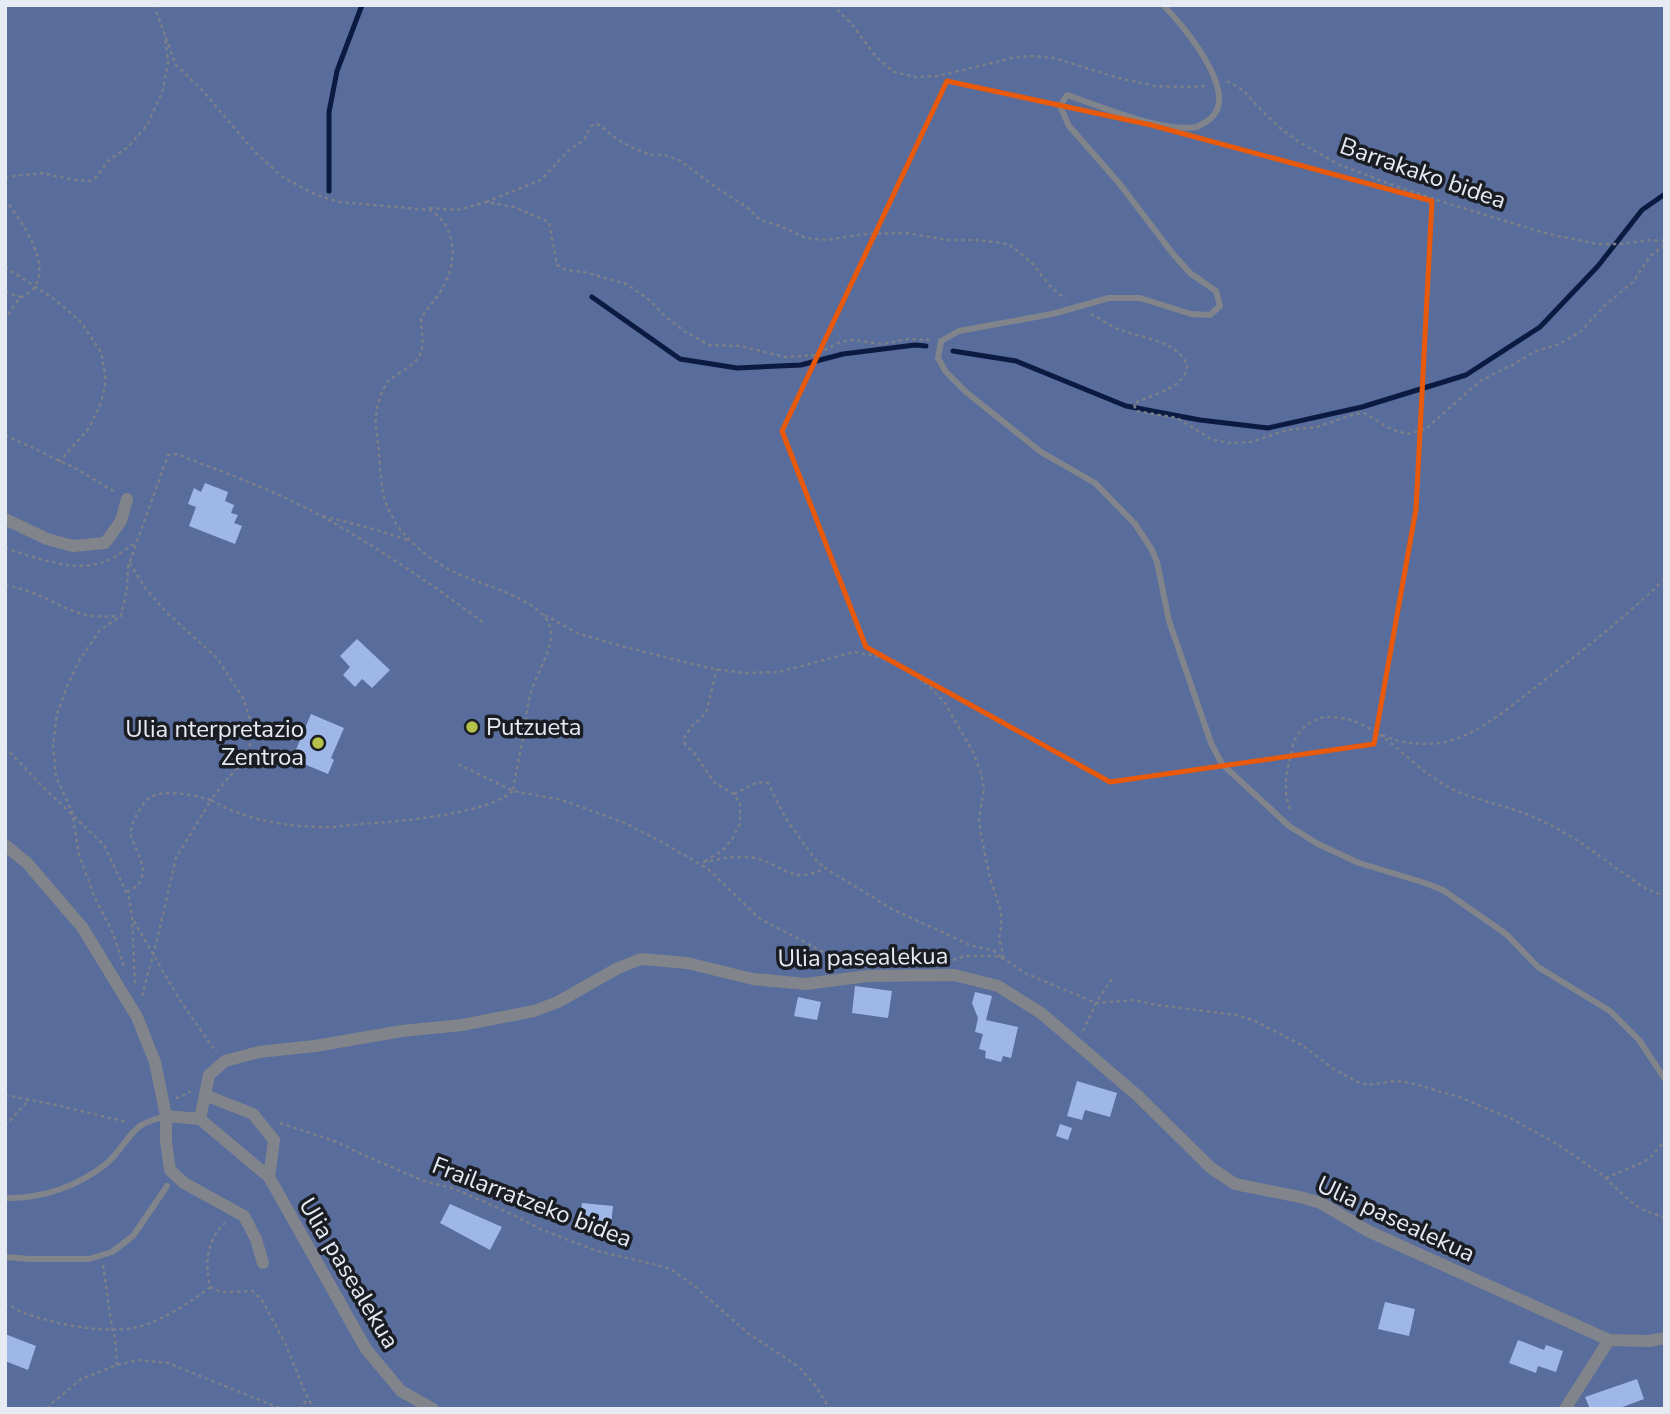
<svg xmlns="http://www.w3.org/2000/svg" width="1670" height="1414" viewBox="0 0 1670 1414" font-family="'Nunito Sans',sans-serif">
<style>
.forest{fill:#586d9b}
.lines{fill:none;stroke-linecap:round;stroke-linejoin:round}
.stream{stroke:#0b1a41;stroke-width:5}
.building{fill:#9fb7e8}
.path{stroke:#7a7f8a;stroke-width:2.5;stroke-dasharray:3.5 3.5;stroke-linecap:butt}
.service{stroke:#81848b;stroke-width:6}
.minor{stroke:#81848b;stroke-width:12}
.marked{fill:none;stroke:#e8590c;stroke-width:5;stroke-linejoin:round}
.poi-dot{fill:#b5c24a;stroke:#1a1d23;stroke-width:2.5}
.labels{text-anchor:middle;stroke-width:7;stroke-linejoin:round;paint-order:stroke}
.street-label{font-size:24px;fill:#e6eaf2;stroke:#1a1d23}
.poi-label{font-size:24px;fill:#e6eaf2;stroke:#1a1d23;text-anchor:start}
</style>
<rect width="100%" height="100%" fill="#2f3542"/>
<path class="forest" d="M 5,5 L 1665,5 L 1665,1409 L 5,1409 Z"/>
<g class="lines">
<path class="stream" d="M 329,191 L 329,112 L 337,71 L 362,5
M 592,297 L 680,359 L 737,368 L 801,365 L 843,354 L 915,345 L 926,346
M 953,351 L 1016,361 L 1126,406 L 1200,420 L 1268,428 L 1362,407 L 1466,375 L 1540,327 L 1598,266 L 1642,210 L 1665,194"/>
</g>
<path class="building" d="M 205,483 L 228,492 L 225,501 L 234,505 L 231,513 L 238,515 L 234,523 L 242,526 L 235,544 L 189,526 L 196,507 L 188,504 L 194,488 L 201,492 Z
M 357,639 L 390,670 L 372,688 L 362,679 L 355,687 L 343,675 L 350,667 L 340,656 Z
M 311,714 L 344,728 L 331,758 L 334,760 L 328,774 L 292,759 Z
M 855,986 L 892,991 L 888,1018 L 852,1013 Z
M 975,992 L 992,996 L 986,1020 L 1018,1027 L 1011,1058 L 1003,1056 L 1001,1062 L 985,1058 L 986,1051 L 979,1049 L 983,1034 L 975,1032 L 978,1018 L 972,1003 Z
M 798,997 L 821,1002 L 817,1020 L 794,1016 Z
M 1077,1081 L 1117,1093 L 1110,1117 L 1085,1110 L 1082,1120 L 1067,1116 Z
M 1060,1124 L 1072,1128 L 1068,1140 L 1056,1136 Z
M 582,1203 L 613,1206 L 610,1235 L 579,1232 Z
M 450,1204 L 502,1227 L 490,1250 L 440,1223 Z
M 1385,1302 L 1415,1309 L 1409,1336 L 1378,1329 Z
M 5,1334 L 36,1346 L 28,1370 L 5,1361 Z
M 1518,1340 L 1544,1350 L 1546,1345 L 1563,1351 L 1556,1372 L 1538,1366 L 1536,1373 L 1509,1363 Z
M 1637,1379 L 1644,1399 L 1617,1409 L 1590,1409 L 1585,1397 Z"/>
<g class="lines">
<path class="path" d="M 154,5 L 176,65 L 202,90 L 254,151 L 281,176 L 316,195 L 340,202 L 430,210 C 456,225 458,261 444,285 C 438,297 429,307 421,318 C 422,346 429,355 401,372 C 394,377 389,379 385,386 C 380,394 377,407 376,416 C 375,425 377,434 378,443 C 380,460 380,479 384,496 C 392,530 424,557 454,572 C 478,584 548,600 551,631 C 552,652 537,672 531,692 C 527,705 526,720 524,734 C 520,753 516,772 513,791
M 832,5 L 851,23 L 876,57 L 894,72 L 916,77 L 938,76 L 1012,58 L 1030,56 L 1055,58 L 1115,77 L 1155,86 L 1183,87 L 1206,86
M 1227,81 L 1243,90 L 1262,111 L 1280,128 L 1299,142 L 1338,164 L 1387,183 L 1440,201 L 1548,234 L 1597,244 L 1623,244 L 1648,240 L 1665,241
M 5,177 L 42,173 L 75,180 L 90,181 L 95,178 L 109,160 L 128,147 L 147,125 L 162,93 L 168,63 L 165,36
M 5,199 C 20,219 52,263 34,288 C 30,293 25,294 21,298 C 14,303 10,313 5,320
M 486,202 L 541,180 L 568,151 L 584,140 L 591,126 L 595,124 L 600,125 L 612,136 L 633,148 L 651,155 L 665,155 L 681,161 L 711,184 L 748,208 L 760,220 L 780,226 L 806,238 L 827,240 L 865,234 L 906,233 L 949,240 L 976,240 L 1002,243 L 1010,245 L 1031,262 L 1050,286 L 1065,299
M 429,208 L 457,210 L 486,202 L 514,207 L 549,222 L 557,265 L 567,270 L 588,273 L 626,284 L 647,298 L 666,317 L 684,331 L 709,345 L 741,346 L 785,357 L 816,355 L 840,342 L 854,340 L 882,344 L 908,339 L 931,340
M 5,267 L 54,299 L 80,321 L 101,352 L 106,381 L 101,403 L 89,428 L 59,462
M 5,292 L 21,297
M 1091,314 C 1100,319 1110,326 1120,330 C 1144,339 1173,339 1187,364 C 1188,389 1150,394 1134,404 L 1136,411 L 1177,418 L 1211,439 L 1228,443 L 1251,442 L 1287,430 L 1317,427 L 1355,414 L 1364,413 L 1387,427 L 1397,431 L 1407,434 L 1421,431 L 1428,427 L 1480,381 L 1514,364 L 1534,352 L 1559,344 L 1580,332 L 1605,305 L 1633,282 L 1651,255 L 1665,245
M 5,435 L 77,469 L 115,492
M 323,516 L 370,528 L 408,540
M 5,548 C 35,557 72,573 104,562 C 116,558 126,548 137,542
M 5,586 C 33,588 54,605 79,613 C 92,617 105,617 118,616
M 545,615 L 577,633 L 621,646 L 709,668 L 743,673 L 779,672 L 854,652 L 876,656 L 898,665 L 927,684 L 945,703 L 973,752 L 981,773 L 984,788 L 979,819 L 981,835 L 990,878 L 1001,912 L 1001,928 L 999,937 L 1004,959
M 1382,735 C 1402,744 1423,746 1445,742 C 1480,734 1509,707 1537,686 C 1581,652 1624,618 1665,579
M 5,747 L 41,785 L 104,845 L 129,898 L 132,918 L 135,985
M 458,764 L 513,791 L 562,800 L 625,823 L 660,841 L 708,869 L 759,918 L 846,964
M 734,794 L 758,782 L 768,783 L 786,819 L 815,859 L 825,868
M 1290,809 C 1283,791 1286,776 1290,757 C 1292,753 1292,746 1294,742 C 1300,729 1312,718 1326,717 C 1379,715 1408,768 1452,789 C 1479,802 1511,806 1538,819 C 1569,833 1596,853 1623,873 C 1636,882 1649,893 1665,895
M 705,861 L 722,851 L 732,839 L 740,824 L 740,803 L 734,794 L 715,783 L 694,753 L 685,744 L 684,738 L 691,727 L 706,713 L 717,669
M 703,862 C 717,860 732,856 747,857 C 781,859 788,888 825,868 L 892,909 L 970,945 L 994,951 L 1001,957
M 127,892 C 133,889 140,885 142,877 C 146,864 134,848 131,835 C 130,827 134,821 137,814 C 141,808 145,800 151,797 C 164,789 196,795 211,800 L 223,784 L 241,764 L 250,745 L 251,722 L 243,698 L 217,658 L 167,613 L 145,588 L 129,562
M 134,921 L 179,999 L 216,1052
M 953,960 L 966,956 L 995,956 L 1004,959 L 1027,974 L 1096,1003 L 1135,1000 L 1151,1004 L 1236,1015 L 1253,1020 L 1302,1045 L 1335,1070 L 1358,1082 L 1368,1085 L 1395,1081 L 1411,1083 L 1459,1097 L 1512,1119 L 1557,1144 L 1601,1174 L 1631,1202 L 1641,1209 L 1665,1218
M 124,966 L 112,931 L 95,898 L 79,855 L 72,811 L 56,777 L 53,745 L 57,714 L 67,686 L 79,661 L 100,630 L 121,616 L 127,588 L 128,567 L 168,455 L 176,454 C 226,473 276,491 323,517 C 379,548 433,585 484,623
M 142,996 L 157,940 L 176,858 L 211,800 C 243,819 282,826 319,827 C 333,828 348,825 362,824 C 400,821 485,815 513,791
M 1083,1031 L 1096,1003 L 1113,977
M 5,1095 L 56,1105 L 127,1122
M 176,1097 L 178,1098 L 191,1091
M 280,1123 L 337,1142 L 359,1153 L 424,1181 L 455,1189 L 507,1212 L 545,1231 L 597,1251 L 657,1265 L 672,1270 L 693,1285 L 748,1333 L 799,1367 L 815,1385 L 830,1409
M 5,1126 L 29,1100
M 1606,1178 L 1643,1162 L 1651,1157 L 1665,1140
M 103,1265 L 112,1328 L 115,1338 L 117,1365
M 210,1287 L 222,1292 L 252,1291 L 262,1300 L 285,1343 L 308,1399 L 314,1409
M 5,1303 C 13,1307 21,1313 30,1315 C 59,1325 102,1333 133,1328 C 156,1324 192,1302 210,1287 C 205,1263 206,1241 225,1223
M 5,1408 L 7,1409
M 48,1409 L 50,1405 L 81,1379 L 117,1365 L 139,1360 L 168,1363 L 282,1409
M 299,1409 L 308,1399"/>
<path class="service" d="M 1163,5 C 1183,25 1241,94 1210,119 C 1206,122 1200,126 1196,127 C 1162,133 1100,106 1067,95 L 1060,106 L 1069,126 L 1119,183 L 1173,254 L 1190,273 L 1216,291 L 1220,306 L 1210,315 L 1191,314 L 1140,298 L 1109,298 L 1052,314 L 959,331 L 941,341 L 938,358 L 946,372 L 966,392 L 1041,452 L 1095,483 L 1135,524 L 1152,550 L 1157,562 L 1169,621 L 1211,743 L 1222,764 L 1289,826 L 1318,844 L 1359,863 L 1422,882 L 1443,890 L 1506,934 L 1538,967 L 1610,1011 L 1639,1040 L 1665,1079
M 5,1198 C 42,1199 79,1186 107,1163 C 120,1152 127,1136 140,1126 C 147,1121 158,1119 166,1116
M 5,1257 L 30,1259 L 89,1259 L 112,1252 L 133,1236 L 167,1186"/>
<path class="minor" d="M 5,519 L 47,539 L 73,546 L 105,543 L 121,521 L 127,499
M 5,845 L 27,863 L 82,927 L 137,1017 L 155,1062 L 166,1116 L 166,1141 L 170,1170 L 184,1183 L 244,1216 L 256,1239 L 263,1263
M 205,1095 L 253,1114 L 274,1140 L 269,1177
M 166,1116 L 200,1119 L 269,1177 L 366,1349 L 401,1391 L 433,1409
M 200,1119 L 209,1075 L 225,1061 L 259,1052 L 315,1046 L 402,1031 L 462,1025 L 534,1011 L 558,1002 L 618,968 L 641,959 L 687,963 L 753,979 L 806,984 L 868,976 L 954,975 L 998,986 L 1041,1013 L 1138,1096 L 1211,1168 L 1235,1184 L 1300,1197 L 1321,1203 L 1368,1231 L 1609,1340 L 1649,1341 L 1665,1338
M 1565,1409 L 1609,1340"/>
</g>
<path class="marked" d="M 947,81 L 1151,125 L 1432,201 L 1416,509 L 1374,744 L 1110,782 L 866,647 L 782,431 Z"/>
<g class="poi-dot">
<circle cx="472" cy="727" r="7"/>
<circle cx="318" cy="743" r="7"/>
</g>
<g class="labels">
<g class="street-label">
<text transform="translate(1423 173) rotate(19)" y="8">Barrakako bidea</text>
<text transform="translate(863 957) rotate(-1)" y="8">Ulia pasealekua</text>
<text transform="translate(532 1202) rotate(21)" y="8">Frailarratzeko bidea</text>
<text transform="translate(1396 1219) rotate(25)" y="8">Ulia pasealekua</text>
<text transform="translate(349 1273) rotate(59)" y="8">Ulia pasealekua</text>
</g>
<g class="poi-label">
<text x="486" y="735">Putzueta</text>
<text x="304" y="737" text-anchor="end">Ulia nterpretazio<tspan x="304" dy="28">Zentroa</tspan></text>
</g>
</g>
<rect width="1670" height="1414" fill="none" stroke="#e6eaf2" stroke-width="14"/>
</svg>
